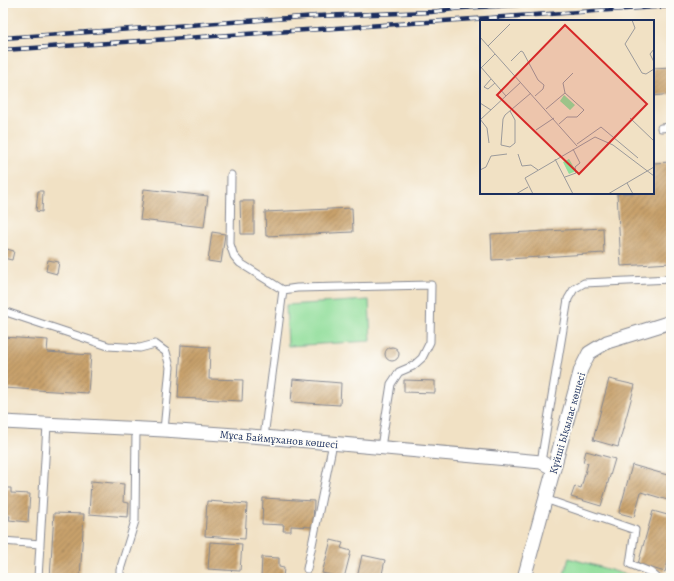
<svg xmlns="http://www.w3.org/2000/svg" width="674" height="581" viewBox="0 0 674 581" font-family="Alegreya,serif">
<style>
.park{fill:#92de9b;stroke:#56867c}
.building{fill:url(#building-hatch)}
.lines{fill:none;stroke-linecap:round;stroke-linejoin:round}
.service-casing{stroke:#868891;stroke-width:9}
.minor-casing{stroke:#868891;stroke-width:15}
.service{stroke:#fff;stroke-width:7}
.minor{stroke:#fff;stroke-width:13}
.rail-casing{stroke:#1b2f5e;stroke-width:4.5}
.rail{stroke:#fdfcf7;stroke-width:3;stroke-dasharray:9;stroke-linecap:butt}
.labels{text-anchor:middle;stroke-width:3;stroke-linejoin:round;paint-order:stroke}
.street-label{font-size:11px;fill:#1b2f5e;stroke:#fdfcf7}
.inset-road{fill:none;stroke:#9b9a9b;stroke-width:1}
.view{fill:#d62828;fill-opacity:0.15;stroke:#d62828;stroke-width:2}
.inset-edge{fill:none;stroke:#1b2f5e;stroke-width:2}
</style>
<defs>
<pattern id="building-hatch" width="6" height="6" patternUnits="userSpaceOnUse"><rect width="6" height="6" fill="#c8a16c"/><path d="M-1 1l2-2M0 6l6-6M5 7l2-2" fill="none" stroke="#a2845c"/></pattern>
</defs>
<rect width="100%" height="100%" fill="#fdfcf7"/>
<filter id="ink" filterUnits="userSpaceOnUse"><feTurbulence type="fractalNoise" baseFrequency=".025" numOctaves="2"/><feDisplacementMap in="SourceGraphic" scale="8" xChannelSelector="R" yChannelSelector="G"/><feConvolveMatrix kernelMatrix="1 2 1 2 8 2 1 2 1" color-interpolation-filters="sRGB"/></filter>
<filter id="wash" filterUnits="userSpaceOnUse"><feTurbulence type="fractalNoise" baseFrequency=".012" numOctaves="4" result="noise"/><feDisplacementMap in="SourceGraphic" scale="16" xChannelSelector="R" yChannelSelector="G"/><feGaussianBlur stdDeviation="0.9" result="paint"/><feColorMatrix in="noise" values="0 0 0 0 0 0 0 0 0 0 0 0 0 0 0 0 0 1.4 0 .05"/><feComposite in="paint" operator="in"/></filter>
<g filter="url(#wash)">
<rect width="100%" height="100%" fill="#f1e1c4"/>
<path class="park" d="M 369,300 L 371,341 L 288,346 L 286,305 Z
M 569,558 L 638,578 L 563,578 Z"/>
<g id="blocks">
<path class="building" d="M 671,67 L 671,94 L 653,96 L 653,68 Z
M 671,162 L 671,263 L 621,266 L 617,193 L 653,193 L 653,163 Z
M 144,189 L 208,196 L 204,227 L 140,220 Z
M 38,191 L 43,191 L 42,212 L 36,211 Z
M 240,201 L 254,201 L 254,234 L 241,234 Z
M 352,208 L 353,232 L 266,236 L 265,212 Z
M 603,228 L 604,253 L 492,260 L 491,234 Z
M 212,232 L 225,234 L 221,263 L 208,261 Z
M 3,248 L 14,251 L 12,260 L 3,258 Z
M 48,260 L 59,262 L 57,274 L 46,271 Z
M 3,337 L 48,340 L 47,352 L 91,355 L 88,393 L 3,388 Z
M 181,345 L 210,347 L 209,379 L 243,380 L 242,401 L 178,398 Z
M385 354a7 7 0 1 1 14 0a7 7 0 1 1-14 0Z
M 293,379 L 341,383 L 340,405 L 291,402 Z
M 609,379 L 635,385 L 618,447 L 593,440 Z
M 404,380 L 435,381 L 435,393 L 404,392 Z
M 586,451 L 615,459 L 601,506 L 571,497 L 575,486 L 581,488 L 588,463 L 583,462 Z
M 632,465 L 671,476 L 671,501 L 641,492 L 634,517 L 619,513 Z
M 91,481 L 124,484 L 123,502 L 129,503 L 128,517 L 89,514 Z
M 3,488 L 11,488 L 11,493 L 30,494 L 28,522 L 9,520 L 10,516 L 4,516 L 5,511 L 3,511 Z
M 263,498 L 314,501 L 313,527 L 291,526 L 291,531 L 283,531 L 284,525 L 262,524 Z
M 207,501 L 247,504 L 245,539 L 205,536 Z
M 653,511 L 671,516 L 671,551 L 665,572 L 638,564 Z
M 54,513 L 84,514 L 80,578 L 50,578 Z
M 331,540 L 343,543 L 341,548 L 351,551 L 344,578 L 322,573 Z
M 210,542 L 242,544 L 240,571 L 208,569 Z
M 362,555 L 385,560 L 382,574 L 389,576 L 389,578 L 357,578 Z
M 262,557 L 279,558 L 279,567 L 284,568 L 283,578 L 261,578 Z"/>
</g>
</g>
<g filter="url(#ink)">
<use href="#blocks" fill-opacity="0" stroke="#868891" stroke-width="1"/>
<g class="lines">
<g class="service-casing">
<path id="service" d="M 661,128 L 671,127
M 231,175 L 230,244 L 234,256 L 240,263 L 283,290
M 3,311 L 108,346 L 140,348 L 155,344 L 166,352 L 170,367 L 164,430
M 264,437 L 283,290 L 297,288 L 431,285 L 430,342 L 422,358 L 413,366 L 399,372 L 391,384 L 381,447
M 541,462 L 568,299 L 574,289 L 584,283 L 671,279
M 545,499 L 635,530 L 630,564 L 650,572 L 657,578
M 3,541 L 40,544
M 307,569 L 333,443
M 38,578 L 47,425
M 120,578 L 120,570 L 135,521 L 136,429"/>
</g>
<g class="minor-casing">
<path id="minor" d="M 3,422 L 164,430 L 264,437 L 541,462 L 554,469
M 524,578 L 581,369 L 589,353 L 607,342 L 671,322"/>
</g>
<use href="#service" class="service"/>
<use href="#minor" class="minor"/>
<g class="rail-casing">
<path id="rail" d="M 3,38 L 317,16 L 431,12 L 462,8 L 551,3
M 3,50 L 671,6"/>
</g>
<use href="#rail" class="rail"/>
</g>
</g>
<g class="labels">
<g class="street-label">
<text transform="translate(567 423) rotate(-74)" y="4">Күйші Ықылас көшесі</text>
<text transform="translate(279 439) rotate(5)" y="4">Мұса Баймұханов көшесі</text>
</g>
</g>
<g transform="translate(480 20)">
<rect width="174" height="174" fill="#f1e1c4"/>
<path d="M 84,75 L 95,85 L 90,90 L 80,81 ZM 89,139 L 96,151 L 89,154 L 83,142 Z" fill="#92de9b"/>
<path class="inset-road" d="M 152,0 L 155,8 L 145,24 L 162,53 L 166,54 L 174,49M 0,17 L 97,126M 8,26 L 30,4M 174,29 L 170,34 L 174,42M 31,41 L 41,31 L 43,32 L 58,60 L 64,65 L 63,69 L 55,76M 0,46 L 26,76M 1,48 L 15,34M 11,59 L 4,67 L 8,69 L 15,63M 85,73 L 83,63 L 93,53M 0,83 L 11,90M 66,89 L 85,73 L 104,90 L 97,97 L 87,97 L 79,104M 30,91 L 35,100 L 35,123 L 30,127 L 21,125 L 23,99 L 25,95 L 51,73M 150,98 L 174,121M 0,99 L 7,108 L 9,123M 0,100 L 41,62M 56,110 L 74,98M 97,124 L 121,107 L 158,138M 38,134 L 42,146 L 51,145 L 58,150M 75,139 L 93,174M 0,150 L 6,147 L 11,136 L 27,134M 85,157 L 96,153 L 95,147 L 100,143 L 93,129M 147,163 L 153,174M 36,174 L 48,167M 53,174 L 45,158 L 115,117 L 133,125 L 174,156M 128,174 L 174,147"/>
<path class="view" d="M 85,5 L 167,84 L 99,154 L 17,75 Z"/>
<rect width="174" height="174" class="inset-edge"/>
</g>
<rect width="674" height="581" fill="none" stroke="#fdfcf7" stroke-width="16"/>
</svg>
